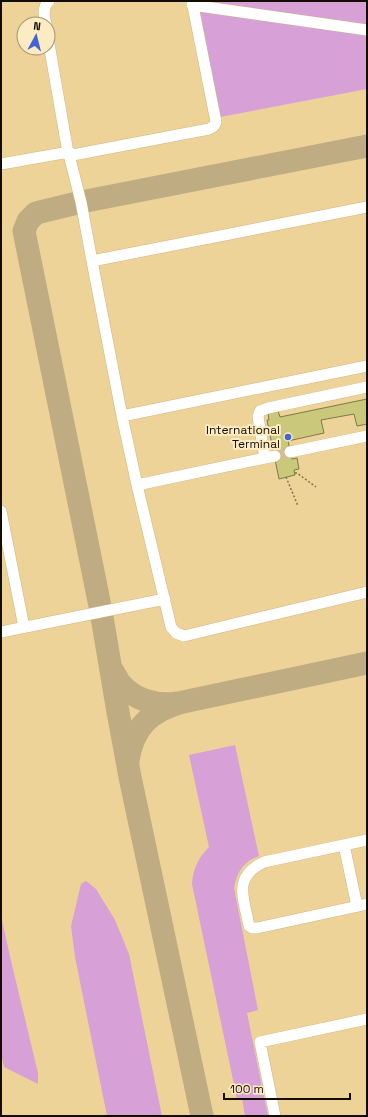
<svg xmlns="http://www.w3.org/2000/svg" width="368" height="1117" viewBox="0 0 368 1117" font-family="'Space Grotesk',sans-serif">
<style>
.built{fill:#edd398;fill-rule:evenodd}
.green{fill:#d7a0d6}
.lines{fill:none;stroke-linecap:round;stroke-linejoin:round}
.taxiway{stroke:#bfac82;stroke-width:23}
.building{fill:#cac87a;stroke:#7c7a47}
.minor-tunnel{stroke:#d2be90;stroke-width:11;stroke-dasharray:11 5.5;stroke-linecap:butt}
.minor-casing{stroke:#ccb684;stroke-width:12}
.path{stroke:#817253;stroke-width:1.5;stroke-dasharray:2 2;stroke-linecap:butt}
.minor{stroke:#fff;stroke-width:11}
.poi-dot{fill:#4165d7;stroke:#fdebc2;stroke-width:1.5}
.labels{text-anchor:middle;stroke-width:4;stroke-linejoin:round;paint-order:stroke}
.poi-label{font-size:12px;fill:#140c00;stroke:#fdebc2;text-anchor:end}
</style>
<rect width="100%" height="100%" fill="#f4ddaa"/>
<path class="built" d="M 1,1 L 367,1 L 367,1116 L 1,1116 ZM 24,24 L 48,24 L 48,48 L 24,48 Z"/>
<path class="green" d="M 192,1 L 367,1 L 367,89 L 215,118 Z
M 235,745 L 259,856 C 242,863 238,871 234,888 L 258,1010 L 247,1013 L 268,1116 L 245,1116 L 242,1099 L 237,1099 L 192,884 C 193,869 198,858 209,847 L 189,755 Z
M 86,881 L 96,889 L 115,920 L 129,954 L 162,1116 L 107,1116 L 75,957 L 71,926 L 81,884 Z
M 1,916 L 12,965 L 38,1073 L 38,1084 L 4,1067 L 1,1054 Z"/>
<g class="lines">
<path class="taxiway" d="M 112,670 C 115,674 117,679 120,683 C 134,700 156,706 176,703
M 128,761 C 133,727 150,711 183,702 L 367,663
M 202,1116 L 130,777 L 118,712 L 101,611 L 24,231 L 28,221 L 36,213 L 81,202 L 367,146"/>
</g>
<path class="building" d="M 367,399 L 367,424 L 357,426 L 354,414 L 321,420 L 324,433 L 288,441 L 292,459 L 297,458 L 299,469 L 294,470 L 295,475 L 279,479 L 267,420 L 269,420 L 268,413 L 278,411 L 280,417 Z"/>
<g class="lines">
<path class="minor-tunnel" d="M 275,456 L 290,452"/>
<g class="minor-casing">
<path id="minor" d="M 192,5 L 367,30
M 46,24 C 44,16 42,7 49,1
M 48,38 L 67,147 L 81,202 L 92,261
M 1,164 L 69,152 L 74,155 L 78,154 L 209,129 L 214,126 L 216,122 L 192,1
M 122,416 L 92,261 L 367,207
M 290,452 L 367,436
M 275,456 L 137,485 L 171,627 L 176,633 L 184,636 L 367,592
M 265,458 L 259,423 L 258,416 L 260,411 L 268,408 L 367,387
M 137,485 L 122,416 L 367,366
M 1,511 L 24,627
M 1,632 L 165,599
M 367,840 L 264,862 C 232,877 244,898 249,926 L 252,928 L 257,928 L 367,904
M 344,845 L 357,906
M 275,1116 L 260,1042 L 367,1019"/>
</g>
<path class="path" d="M 295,473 L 297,473 L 316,487
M 286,477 L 298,506"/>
<use href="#minor" class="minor"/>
</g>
<circle class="poi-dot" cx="288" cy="437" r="4"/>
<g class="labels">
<g class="poi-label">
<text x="280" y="434">International<tspan x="280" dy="14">Terminal</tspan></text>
</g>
</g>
<rect width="368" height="1117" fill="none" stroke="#140c00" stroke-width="4"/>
<g transform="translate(36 36) rotate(7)"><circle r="19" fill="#fdebc2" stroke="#a09274"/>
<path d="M0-3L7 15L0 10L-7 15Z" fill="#4165d7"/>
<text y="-6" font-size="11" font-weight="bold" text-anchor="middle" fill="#140c00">N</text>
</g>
<path d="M224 1093v6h126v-6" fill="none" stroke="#140c00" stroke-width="2"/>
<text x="230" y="1093" font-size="12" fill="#140c00" stroke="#fdebc2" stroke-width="3" paint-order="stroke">100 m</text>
</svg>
